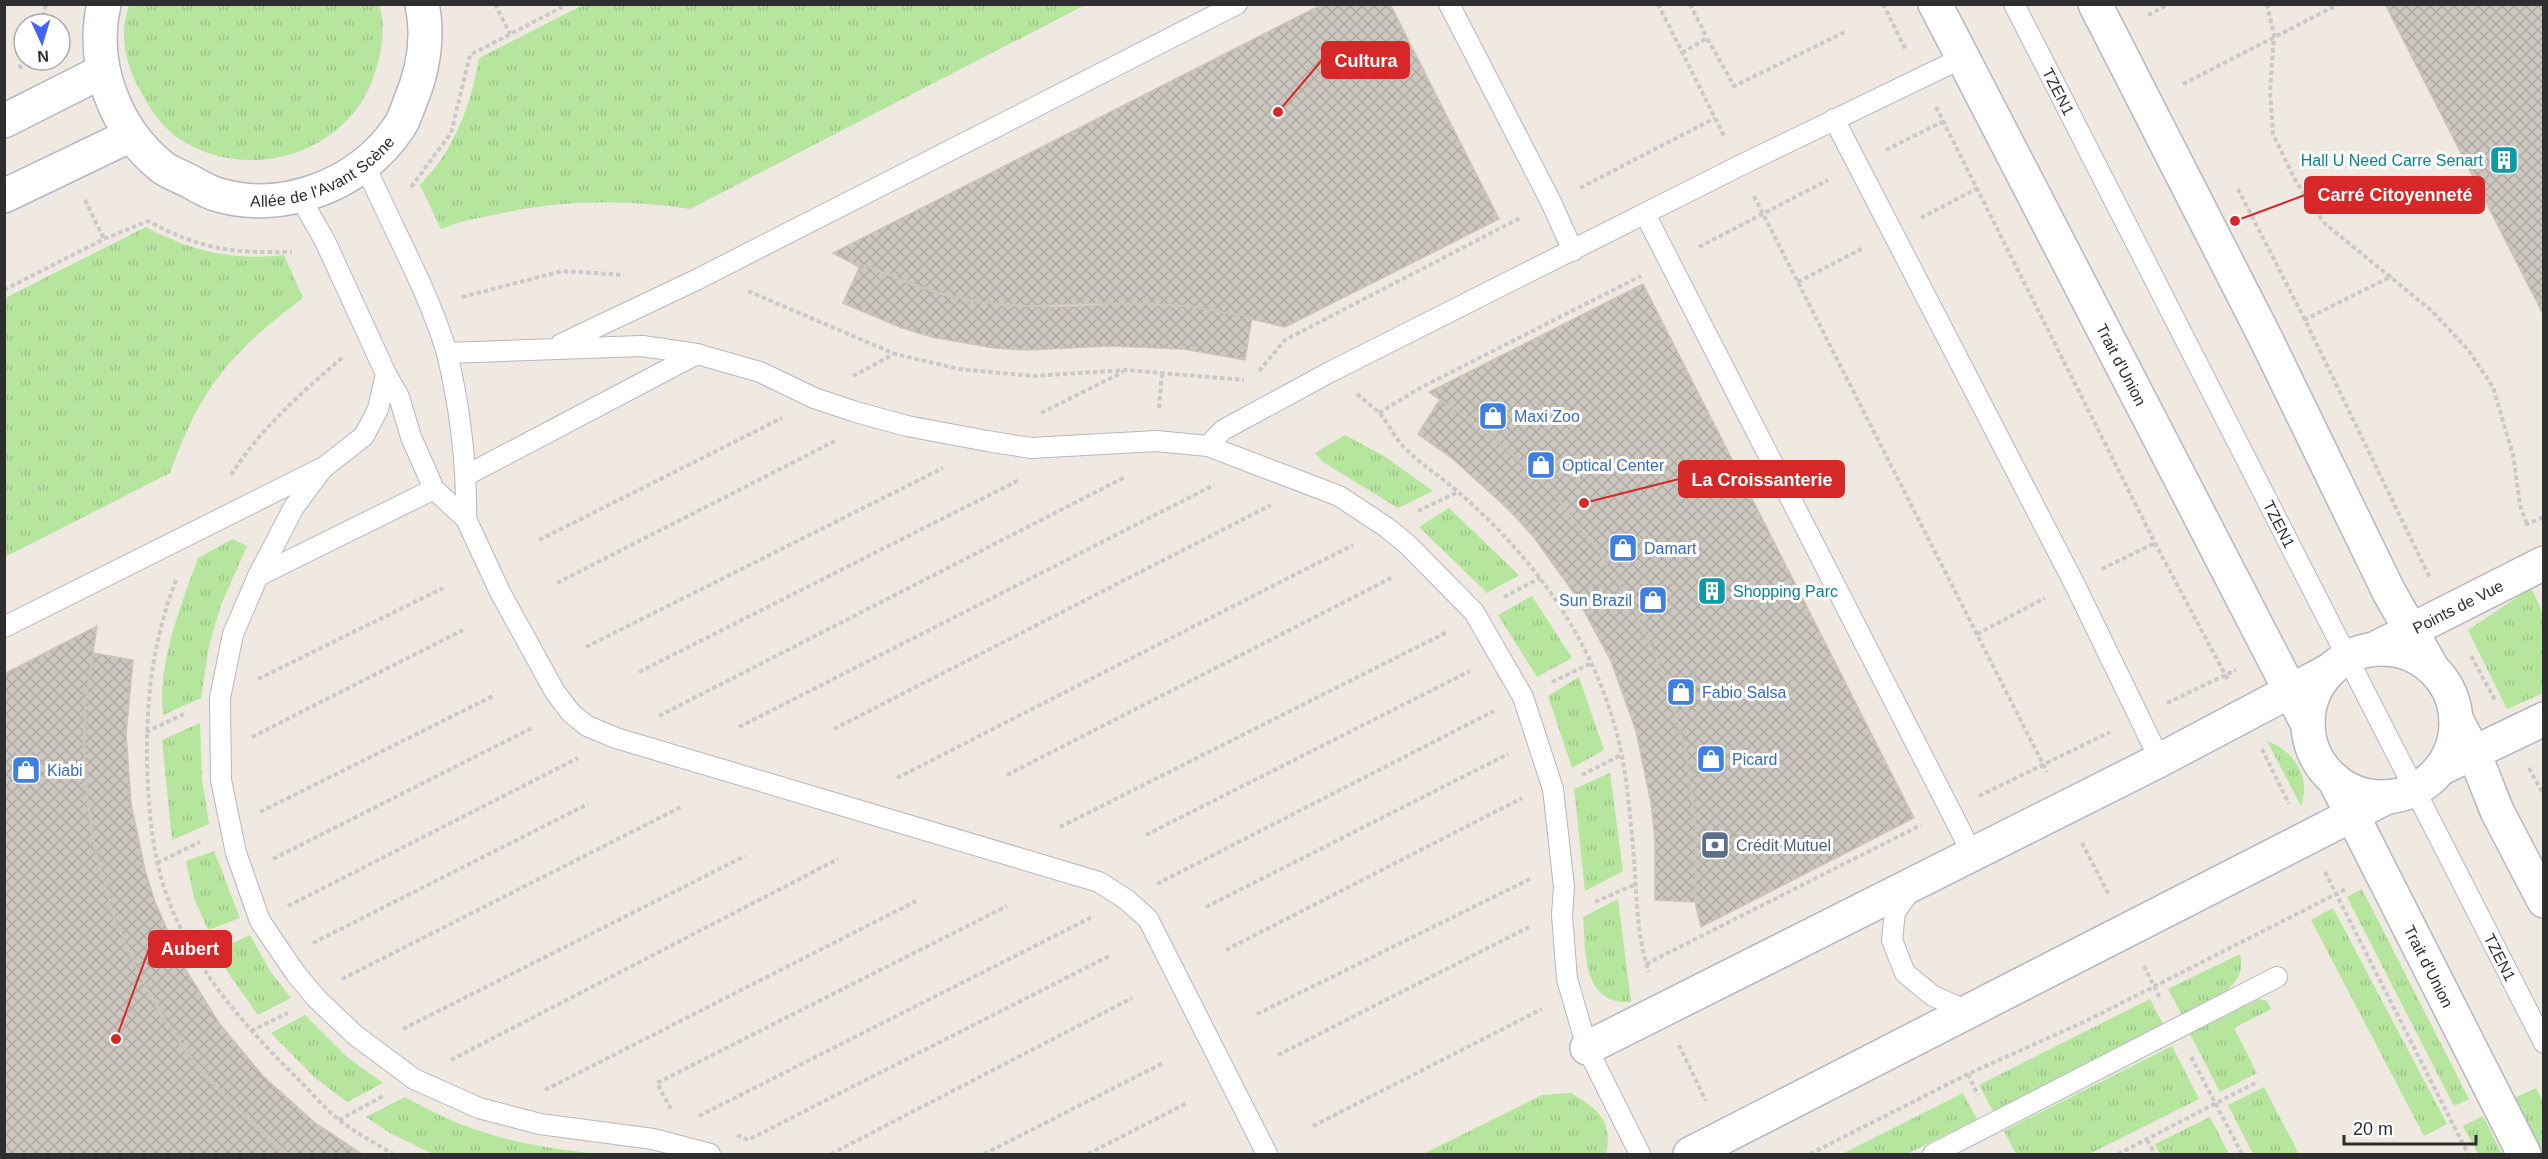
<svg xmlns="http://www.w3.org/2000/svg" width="2548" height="1159" viewBox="0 0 2548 1159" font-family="Arial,sans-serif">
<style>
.grass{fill:url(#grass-tufts)}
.building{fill:url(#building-cross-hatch);stroke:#cbc5ba;stroke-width:1.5}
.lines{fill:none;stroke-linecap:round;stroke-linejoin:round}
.service-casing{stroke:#b4b7c1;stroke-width:22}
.minor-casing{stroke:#b4b7c1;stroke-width:36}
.tertiary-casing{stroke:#b4b7c1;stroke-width:36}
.path{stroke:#c9c9c9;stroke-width:4;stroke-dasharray:4.5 3;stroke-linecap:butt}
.service{stroke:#fff;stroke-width:20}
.minor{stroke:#fff;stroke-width:33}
.tertiary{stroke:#fff;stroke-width:33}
.labels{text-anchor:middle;stroke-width:6;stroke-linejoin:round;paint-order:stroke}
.street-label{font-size:16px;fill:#2e2e2e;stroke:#fff}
.culture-label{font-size:16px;fill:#0d838f;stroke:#fff;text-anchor:end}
.shop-label{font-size:16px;fill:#366cbe;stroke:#fff;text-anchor:start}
.service-label{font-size:16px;fill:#4e5e75;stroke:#fff;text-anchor:start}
.leader{fill:none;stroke:#d62828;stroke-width:2}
.callout-dot{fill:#d62828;stroke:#fff;stroke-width:2}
.callout{fill:#d62828;stroke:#d62828;stroke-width:2}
.callout-label{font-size:18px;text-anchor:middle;font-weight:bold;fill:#fff}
</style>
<defs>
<pattern id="grass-tufts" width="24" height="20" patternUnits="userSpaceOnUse" patternTransform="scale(1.5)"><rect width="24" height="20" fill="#b6e59e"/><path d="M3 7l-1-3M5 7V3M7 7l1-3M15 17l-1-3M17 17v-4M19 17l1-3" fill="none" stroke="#9dc588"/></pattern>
<pattern id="building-cross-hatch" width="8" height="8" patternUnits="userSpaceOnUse" patternTransform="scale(1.5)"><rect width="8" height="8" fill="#cbc7bf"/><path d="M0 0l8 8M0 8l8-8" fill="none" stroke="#afaba4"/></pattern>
</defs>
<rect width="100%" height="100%" fill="#efe9e1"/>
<path class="grass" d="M 129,4 L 379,5 C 387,27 381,54 374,76 C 348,152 254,182 186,143 C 166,132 151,112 141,92 C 131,75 123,52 124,32 C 124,23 127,13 129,4 Z
M 585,4 L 1084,4 L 1085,5 L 690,209 C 625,199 562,200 498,214 C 478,218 460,221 441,229 L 420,185 C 454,150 471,106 479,58 Z
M 146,227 C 190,251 233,261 284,255 L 303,298 C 230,353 201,387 170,473 L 5,557 L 5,298 Z
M 1345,435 L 1384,456 L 1433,491 L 1398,508 L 1323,462 L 1315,453 Z
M 1449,508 L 1519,575 L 1487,593 L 1419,527 Z
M 233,539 L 247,546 L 221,605 L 209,646 L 201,698 L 163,715 C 157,662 181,607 198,558 Z
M 2531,588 L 2543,613 L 2543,693 L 2507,709 L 2468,630 Z
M 1532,596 L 1572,658 L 1537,677 L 1498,615 Z
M 1579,677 L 1604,750 L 1572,768 L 1548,696 Z
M 200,723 L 202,780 L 209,824 L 172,840 L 162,740 Z
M 2267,741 C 2295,751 2311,778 2301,806 Z
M 1610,773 L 1623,871 L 1585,891 L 1574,789 Z
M 214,851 L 240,918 L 208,930 L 194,898 L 186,861 Z
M 2362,889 L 2469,1099 L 2454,1106 L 2347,897 Z
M 1618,899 L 1631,1002 C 1582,1005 1586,953 1583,917 Z
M 2333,908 L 2447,1124 L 2424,1136 L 2311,920 Z
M 250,935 L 270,971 L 291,998 L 258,1015 L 229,974 L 218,950 Z
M 2240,954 C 2249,989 2207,1002 2182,1015 L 2168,989 Z
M 2150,999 L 2163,1024 L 1993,1111 L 1979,1085 Z
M 2259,999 L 2267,1001 L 2271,1009 L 2234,1028 L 2257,1073 L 2220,1092 L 2190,1034 Z
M 305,1015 L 347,1057 L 383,1083 L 347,1102 L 314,1077 L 271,1033 Z
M 2172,1046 L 2199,1099 L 2089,1154 L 2016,1154 L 2004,1131 Z
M 2264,1087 L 2299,1154 L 2253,1154 L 2228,1105 Z
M 2536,1088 L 2543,1102 L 2543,1153 L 2515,1098 Z
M 1571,1093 C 1598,1109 1613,1121 1606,1154 L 1423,1154 L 1542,1095 Z
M 1963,1093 L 1977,1119 L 1907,1154 L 1842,1154 Z
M 405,1097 C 472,1135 522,1146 598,1154 L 433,1154 L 390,1133 L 366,1117 Z
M 2483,1116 L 2502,1154 L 2478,1154 L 2463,1126 Z
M 2210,1117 L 2229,1154 L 2160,1154 L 2155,1144 Z"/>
<path class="building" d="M 1323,4 L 1390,4 L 1499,219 L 1285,327 L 1251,319 L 1252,317 L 1187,306 L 1105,303 L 1027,306 L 971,301 L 916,286 L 861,264 L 859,267 L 833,253 Z
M 2385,4 L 2544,4 L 2544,316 Z
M 861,264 L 943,295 L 999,305 L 1055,307 L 1146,303 L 1187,306 L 1252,317 L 1245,360 L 1183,349 L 1110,346 L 1026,350 L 994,348 L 932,337 L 902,328 L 843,303 Z
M 1643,284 L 1914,818 L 1701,927 L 1695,902 L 1696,828 L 1686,752 L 1665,678 L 1634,608 L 1593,543 L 1547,487 L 1488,433 L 1429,392 Z
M 1440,399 L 1488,433 L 1547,487 L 1593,543 L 1634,608 L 1665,678 L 1686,752 L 1696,828 L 1696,902 L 1655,900 L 1655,840 L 1651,803 L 1636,731 L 1611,661 L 1576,596 L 1533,536 L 1508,509 L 1453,459 L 1418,434 Z
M 97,626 L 85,707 L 85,778 L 95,849 L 114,918 L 144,984 L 181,1045 L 228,1100 L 289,1154 L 4,1154 L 4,674 Z
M 93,653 L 133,660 L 126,734 L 131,803 L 145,870 L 155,902 L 183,965 L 219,1023 L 263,1076 L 314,1122 L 362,1154 L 289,1154 L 280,1149 L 228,1100 L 203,1073 L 161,1015 L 144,984 L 114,918 L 95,849 L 89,815 L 84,743 L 85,707 Z"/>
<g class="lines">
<g class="service-casing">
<g id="service">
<path d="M 1449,4 L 1551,202 L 1573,251"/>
<path id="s1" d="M 2014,4 L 2544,1043"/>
<path d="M 1834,119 L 2074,583 L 2160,760"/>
<path d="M 365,165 C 392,228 427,287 447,353 L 642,346 L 697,354 L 760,372 L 814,398 L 856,412 L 907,426 L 987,441 L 1031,448 L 1156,441 L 1208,446 L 1339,496 L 1386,527 L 1407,544 L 1474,612 L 1523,697 L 1553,789 L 1564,887 L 1562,915 L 1567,979 L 1587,1048 L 1640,1154"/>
<path d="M 300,197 L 325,241 L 386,374 L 378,409 L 364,436 L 323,468 L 294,507 L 258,576 L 233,634 L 220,698 L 221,780 L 236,853 L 260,921 L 296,974 L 317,999 L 355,1035 L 414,1079 L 479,1108 L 540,1124 L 653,1139 L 710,1154"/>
<path d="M 1645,214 L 1973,855"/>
<path d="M 561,344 L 696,280 L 1237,4"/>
<path d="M 447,353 C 460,408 467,463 466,519"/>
<path d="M 386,374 L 399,397 L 411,437 L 434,489 L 466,519 L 500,592 L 555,692 L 571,713 L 587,726 L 616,738 L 1099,882 L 1127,900 L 1148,919 L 1267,1154"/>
<path d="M 1208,446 L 1223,430 L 1330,372 L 1739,166 L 1962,58"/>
<path d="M 467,475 L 697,354"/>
<path d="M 258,576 L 434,489"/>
<path d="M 4,627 L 320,469"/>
<path d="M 1910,891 L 1895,912 L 1892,940 L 1905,973 L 1933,996 L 1970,1012"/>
<path d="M 1933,1154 L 2277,977"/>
</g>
</g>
<g class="minor-casing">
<g id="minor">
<path id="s2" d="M 2374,649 L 2544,563"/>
<path d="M 2440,769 L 2544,719"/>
<path d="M 1587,1048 L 2160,760 L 2330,670"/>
<path d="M 1690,1154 L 2387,797"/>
</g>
</g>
<g class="tertiary-casing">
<g id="tertiary">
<path id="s3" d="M 104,4 C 90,64 115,129 162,167 C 170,173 182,177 191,182 C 198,186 207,191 215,194 C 282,215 361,185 399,127 C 404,120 407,110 410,102 C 423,72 429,37 422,4"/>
<path id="s4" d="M 1935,4 L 2308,725"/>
<path d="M 2095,4 L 2266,339 L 2389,592 L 2431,666"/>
<path d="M 4,121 L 103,71"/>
<path d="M 4,196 L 131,135"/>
<circle cx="2382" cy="723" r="74"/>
<path d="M 2456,719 L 2474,753 L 2497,811 L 2544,901"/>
<path id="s5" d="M 2334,779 L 2524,1154"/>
</g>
</g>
<path class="path" d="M 495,4 L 510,34
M 1658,4 L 1725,138
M 1690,4 L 1707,38
M 1883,4 L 1906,50
M 2267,4 L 2274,35 L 2270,91 L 2273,134 L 2295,180 L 2324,223 L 2432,311 L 2469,351 L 2493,387 L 2513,455 L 2520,505 L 2527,524
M 2148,15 L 2169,4
M 42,24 L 46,4
M 1682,53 L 1707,38 L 1734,86 L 1845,32
M 21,69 L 20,66 L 24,60
M 2183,84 L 2339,4
M 1936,107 L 2155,543 L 2228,680
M 1886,150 L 1944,121
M 411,187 L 451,133 L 470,55 L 568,4
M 1580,188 L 1715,118
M 2238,189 L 2305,320 L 2430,578
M 1754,196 L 2047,772
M 85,200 L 104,239
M 1921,218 L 1978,188
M 1699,247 L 1828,180
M 1798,282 L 1863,248
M 4,290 L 104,239 L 148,221 C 202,250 232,253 292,252
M 748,291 L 895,354 L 959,369 L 1033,376 L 1126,370 L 1244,380
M 462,297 L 562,271 L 624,275
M 2304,320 L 2392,276
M 1259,371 L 1285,340 L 1522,217
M 853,376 L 894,354
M 1357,394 C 1365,401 1374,407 1381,415 C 1390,426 1397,442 1408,451 C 1423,466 1441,477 1457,491 C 1538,560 1601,651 1622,756 C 1629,795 1632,834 1635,873 C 1637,907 1638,940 1649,972
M 1159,408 L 1162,372
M 1041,413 L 1123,372
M 1379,413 L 1420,388 L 1641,276
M 231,475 C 261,428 301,393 343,357
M 1418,511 L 1458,492
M 2525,525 L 2544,517
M 539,540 L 782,418
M 2102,569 L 2155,543
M 176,580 C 153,640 146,698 147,762 C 148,795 150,829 157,861 C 176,949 236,1018 298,1079 C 311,1092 324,1108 339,1120 C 356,1133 375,1143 393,1154
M 557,583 L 837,440
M 1504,597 L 1540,578
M 1977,634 L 2045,598
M 586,647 L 943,468
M 2471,656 L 2495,700
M 639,672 L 1019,480
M 258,679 L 443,588
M 1552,682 L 1592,663
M 2167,703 L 2236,670
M 659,716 L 1125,477
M 739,727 L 1214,485
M 834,729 L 1271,505
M 146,732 L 186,713
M 252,737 L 463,630
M 2262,749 L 2289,804
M 2529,768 L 2544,796
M 1007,775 L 1393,577
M 1582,775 L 1621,755
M 897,778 L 1353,545
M 1979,796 L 2110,732
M 260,812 L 495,695
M 1060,827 L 1447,632
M 1146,835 L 1470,671
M 2082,843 L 2109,895
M 273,859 L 532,728
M 157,863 L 200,842
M 2325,872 L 2468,1154
M 1157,884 L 1494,711
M 1595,902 L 1636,884
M 288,906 L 578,758
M 1206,907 L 1508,754
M 313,943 L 588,804
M 1226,950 L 1522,798
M 193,954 L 230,935
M 1646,964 L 1921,825
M 2144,966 L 2161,1000
M 342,979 L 683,806
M 1257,1014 L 1530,879
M 403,1029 L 745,856
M 251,1031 L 288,1013
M 1679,1045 L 1706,1101
M 1278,1055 L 1529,927
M 2191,1057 L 2242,1154
M 451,1060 L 838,859
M 1968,1074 L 1978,1095
M 545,1090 L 916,901
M 671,1109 L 657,1083 L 1007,906
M 699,1116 L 1094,916
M 339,1120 L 383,1096
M 1313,1126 L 1542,1009
M 737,1135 L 748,1140 L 1111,955
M 2147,1140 L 2155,1154
M 831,1154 L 1132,998
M 984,1154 L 1163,1063
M 1088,1154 L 1187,1103
M 1810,1154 L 1968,1074 L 2086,1021 L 2346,889
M 2118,1154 L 2257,1082"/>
<use href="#service" class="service"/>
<use href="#minor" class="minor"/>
<use href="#tertiary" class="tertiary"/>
</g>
<defs>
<g id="building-square" transform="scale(1.5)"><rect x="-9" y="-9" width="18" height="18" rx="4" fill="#0f9aa8" stroke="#fff"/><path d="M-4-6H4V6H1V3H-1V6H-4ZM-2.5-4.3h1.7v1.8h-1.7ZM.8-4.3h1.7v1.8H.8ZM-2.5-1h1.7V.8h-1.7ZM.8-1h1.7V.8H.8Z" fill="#fff"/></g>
<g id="shop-square" transform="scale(1.5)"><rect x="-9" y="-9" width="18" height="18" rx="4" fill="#3f7fe0" stroke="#fff"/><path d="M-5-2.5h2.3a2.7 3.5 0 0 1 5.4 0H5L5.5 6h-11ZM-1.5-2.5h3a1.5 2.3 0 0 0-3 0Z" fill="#fff"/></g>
<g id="bank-square" transform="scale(1.5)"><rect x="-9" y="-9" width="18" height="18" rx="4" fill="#5c6f8a" stroke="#fff"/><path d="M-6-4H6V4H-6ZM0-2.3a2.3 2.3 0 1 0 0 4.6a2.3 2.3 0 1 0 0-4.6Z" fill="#fff"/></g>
</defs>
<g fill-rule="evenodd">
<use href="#building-square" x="2504" y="160"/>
<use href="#shop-square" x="1493" y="416"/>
<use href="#shop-square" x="1541" y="465"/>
<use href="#shop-square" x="1623" y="548"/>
<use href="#building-square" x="1712" y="591"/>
<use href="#shop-square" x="1653" y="600"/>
<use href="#shop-square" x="1681" y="692"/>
<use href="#shop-square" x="1711" y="759"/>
<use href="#shop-square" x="26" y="770"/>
<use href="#bank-square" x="1715" y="845"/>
</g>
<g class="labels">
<g class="street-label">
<text dy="6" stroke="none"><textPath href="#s1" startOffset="98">TZEN1</textPath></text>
<text dy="6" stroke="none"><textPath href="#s3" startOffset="357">Allée de l'Avant Scène</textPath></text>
<text dy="6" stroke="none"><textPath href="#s4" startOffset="406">Trait d'Union</textPath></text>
<text dy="6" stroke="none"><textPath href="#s1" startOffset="584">TZEN1</textPath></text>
<text dy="6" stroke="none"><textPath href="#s2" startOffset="94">Points de Vue</textPath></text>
<text dy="6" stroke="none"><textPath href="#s1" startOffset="1070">TZEN1</textPath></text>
<text dy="6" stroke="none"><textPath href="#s5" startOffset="210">Trait d'Union</textPath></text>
</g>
<g class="culture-label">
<text x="2483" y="166">Hall U Need Carre Senart</text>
<text x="1733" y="597" text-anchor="start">Shopping Parc</text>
</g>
<g class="shop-label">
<text x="1514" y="422">Maxi Zoo</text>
<text x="1562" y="471">Optical Center</text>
<text x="1644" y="554">Damart</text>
<text x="1632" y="606" text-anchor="end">Sun Brazil</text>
<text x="1702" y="698">Fabio Salsa</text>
<text x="1732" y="765">Picard</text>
<text x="47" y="776">Kiabi</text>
</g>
<g class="service-label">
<text x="1736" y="851">Crédit Mutuel</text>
</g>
</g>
<path class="leader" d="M1278 112L1322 60M2235 221L2305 195M1584 503L1679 479M116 1039L149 949"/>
<g class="callout-dot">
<circle cx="1278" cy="112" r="6"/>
<circle cx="2235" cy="221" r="6"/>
<circle cx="1584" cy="503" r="6"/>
<circle cx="116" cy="1039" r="6"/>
</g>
<g class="callout">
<rect x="1322" y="42" width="87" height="36" rx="6"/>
<rect x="2305" y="177" width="179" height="36" rx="6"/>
<rect x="1679" y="461" width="165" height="36" rx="6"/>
<rect x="149" y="931" width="82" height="36" rx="6"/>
</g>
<g class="callout-label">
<text x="1366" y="67">Cultura</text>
<text x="2395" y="201">Carré Citoyenneté</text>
<text x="1762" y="486">La Croissanterie</text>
<text x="190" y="955">Aubert</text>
</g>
<rect width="2548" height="1159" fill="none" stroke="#2e2e2e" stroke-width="12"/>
<g transform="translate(42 42) rotate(176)"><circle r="28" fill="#ffffff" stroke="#ababab" stroke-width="1.5"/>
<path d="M0-4.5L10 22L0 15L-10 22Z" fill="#4264fb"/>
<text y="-9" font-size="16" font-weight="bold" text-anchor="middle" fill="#2e2e2e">N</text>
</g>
<path d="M2344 1135v9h132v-9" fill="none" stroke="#2e2e2e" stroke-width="3"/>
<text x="2353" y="1135" font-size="18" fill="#2e2e2e" stroke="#ffffff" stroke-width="4.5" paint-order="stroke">20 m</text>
</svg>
